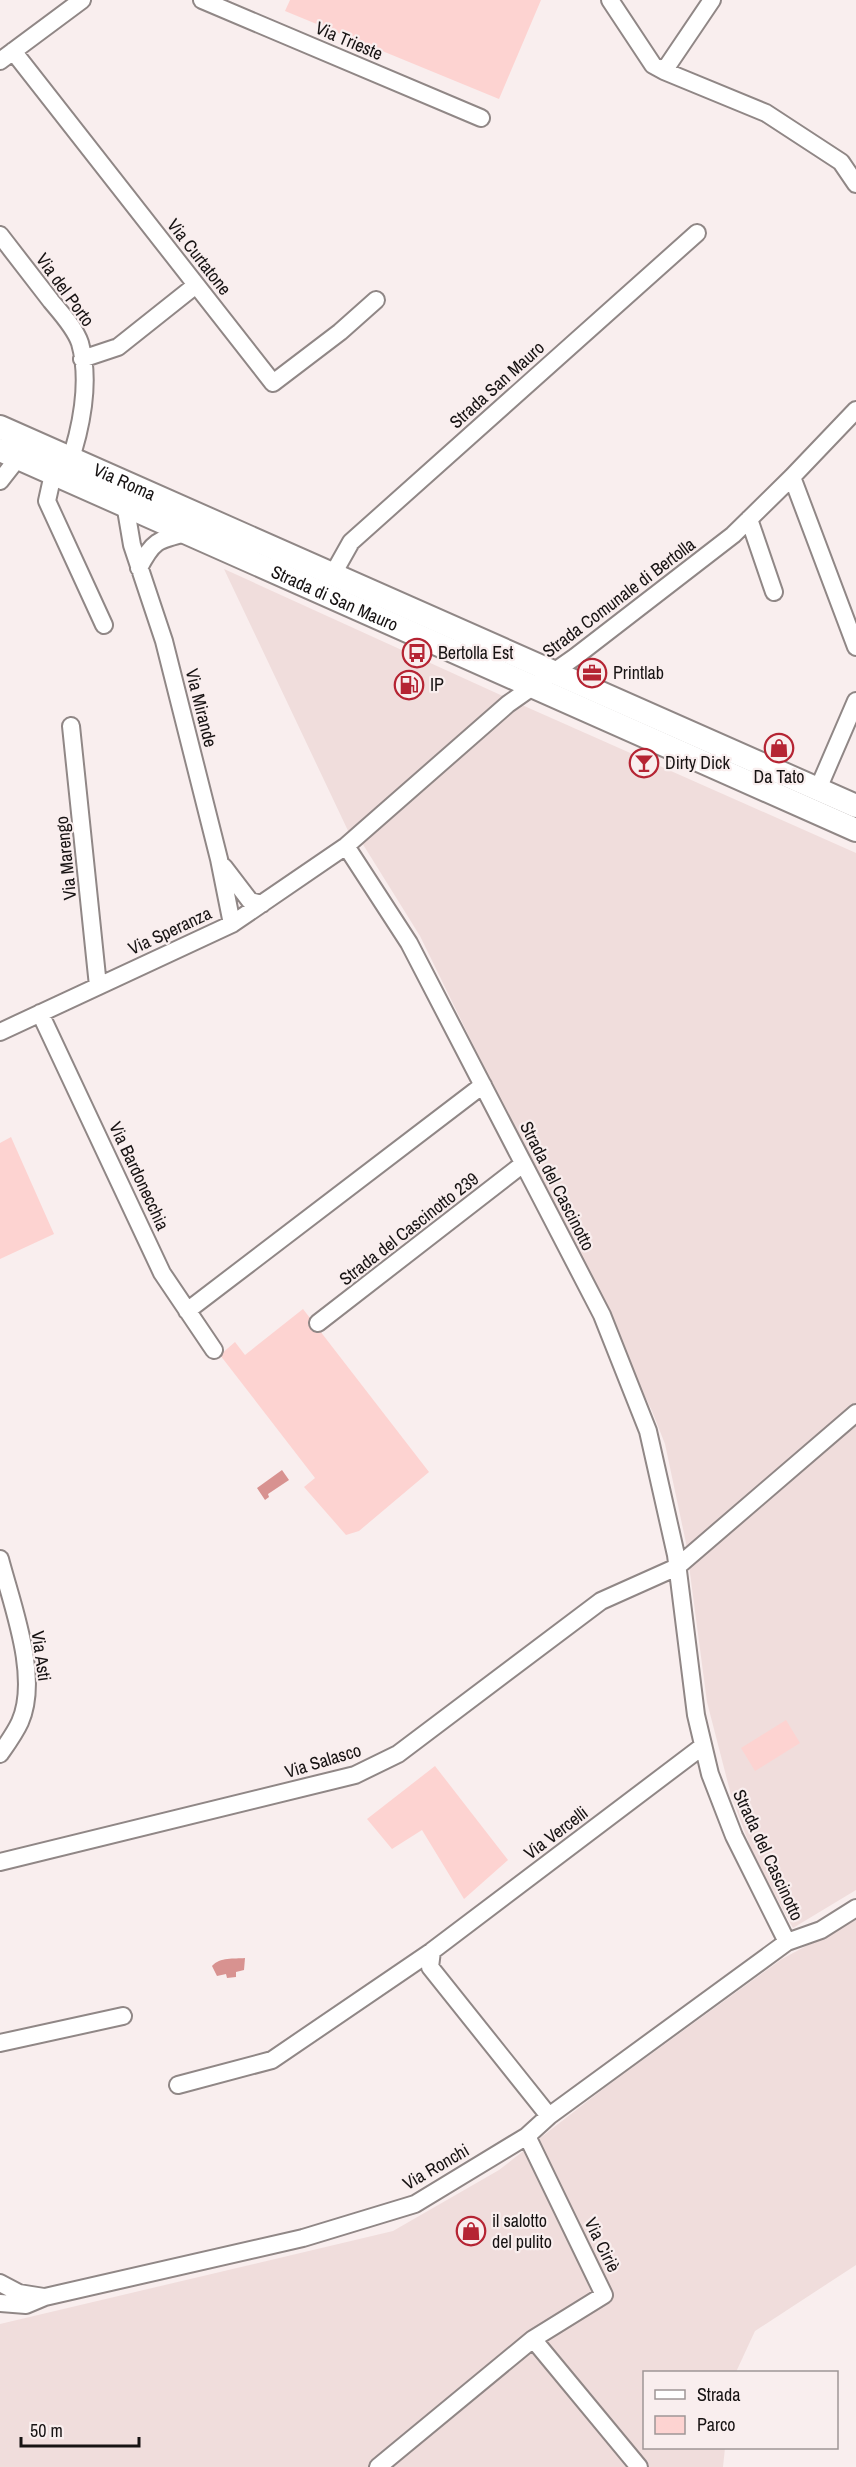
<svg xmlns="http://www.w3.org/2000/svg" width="856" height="2467" viewBox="0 0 856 2467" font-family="'Archivo Narrow',sans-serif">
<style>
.built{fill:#f0dddc}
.green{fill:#fdd3d1}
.water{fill:#d89290}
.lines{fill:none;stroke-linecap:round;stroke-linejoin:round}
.street-casing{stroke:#908786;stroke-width:20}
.secondary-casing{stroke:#908786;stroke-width:26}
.street{stroke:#fff;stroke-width:16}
.secondary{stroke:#fff;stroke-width:22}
.labels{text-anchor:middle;stroke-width:4.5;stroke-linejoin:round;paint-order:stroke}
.street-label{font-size:18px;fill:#171313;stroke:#f9eeee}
.poi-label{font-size:18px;fill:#171313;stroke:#f9eeee;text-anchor:start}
</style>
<rect width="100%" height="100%" fill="#f9eeee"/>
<path class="built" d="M 224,569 L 505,697 L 351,837 Z
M 522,705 L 856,853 L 856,1890 L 793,1928 L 754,1857 L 731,1795 L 707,1702 L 686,1543 L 665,1444 L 652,1411 L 420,936 L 359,838 Z
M 856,1919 L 856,2265 L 755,2331 L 736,2372 L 644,2372 L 644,2448 L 725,2448 L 723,2467 L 0,2467 L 0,2324 L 393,2231 L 499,2170 L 607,2086 L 782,1959 Z"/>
<path class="green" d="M 290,0 L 541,0 L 499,99 L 285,11 Z
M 11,1137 L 54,1234 L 0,1259 L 0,1143 Z
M 303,1309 L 429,1472 L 359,1531 L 346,1535 L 304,1487 L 315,1478 L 220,1355 L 235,1342 L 245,1355 Z
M 786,1720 L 800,1743 L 755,1771 L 741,1748 Z
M 435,1766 L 508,1860 L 464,1899 L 422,1830 L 392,1849 L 367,1819 Z"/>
<path class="water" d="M 282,1470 L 289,1480 L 268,1494 L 269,1497 L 265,1500 L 257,1488 Z
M 245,1958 L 244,1970 L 236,1972 L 236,1977 L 227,1978 L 226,1974 L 217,1976 L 212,1966 C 220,1957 234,1959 245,1958 Z"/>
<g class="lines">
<g class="street-casing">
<path id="street" d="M 202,0 L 481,118
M 610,0 L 653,65 L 664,71 L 712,0
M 13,51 L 273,383 L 340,332 L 376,300
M 0,61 L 82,0
M 664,71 L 766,113 L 841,162 L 856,184
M 0,235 C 17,257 34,279 51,301 C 61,313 75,328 80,343 C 91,382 81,430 68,467
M 82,359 L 118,347 L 196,285
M 53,474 L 47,501 L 104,625
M 792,477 L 856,647
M 0,481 L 18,458
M 124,498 L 132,545 L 164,641 L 219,859 L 232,924
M 749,519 L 774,592
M 139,568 C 153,541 157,540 186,533
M 333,574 L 351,542 L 697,233
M 71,726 L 98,986
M 818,789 L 856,701
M 346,846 L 409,943 L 602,1315 L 648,1431 L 676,1555 L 696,1715 L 710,1774 L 734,1836 L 787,1942
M 224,867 L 250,901 L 262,904
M 40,1013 L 162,1273 L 214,1350
M 0,1032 L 232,924 L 346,846 L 508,704 L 575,657 L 733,535 L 792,477 L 856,410
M 187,1311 L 483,1085
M 318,1323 L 523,1164
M 0,1559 C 12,1605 40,1677 20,1722 C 15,1733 7,1744 0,1754
M 0,1862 L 355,1775 L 398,1754 L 601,1601 L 677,1567 L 856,1413
M 0,2043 L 123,2016
M 178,2085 L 272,2060 L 432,1951
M 549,2116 L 430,1967 L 432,1951 L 703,1746
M 0,2283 L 19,2293 L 44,2297
M 0,2303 L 26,2305 L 45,2297 L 303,2238 L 415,2204 L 527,2136 L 549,2116 L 787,1942 L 821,1930 L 856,1908
M 533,2339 L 639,2467
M 378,2467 L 533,2339 L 604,2295 L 527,2136"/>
</g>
<g class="secondary-casing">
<g id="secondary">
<path id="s1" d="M 0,427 L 856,806"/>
<path id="s2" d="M 0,450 L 856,830"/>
</g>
</g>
<use href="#street" class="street"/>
<use href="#secondary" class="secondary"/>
</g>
<defs>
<g id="bus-ring" transform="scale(1.5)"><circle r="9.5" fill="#f9eeee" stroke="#b52433" stroke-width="1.5"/><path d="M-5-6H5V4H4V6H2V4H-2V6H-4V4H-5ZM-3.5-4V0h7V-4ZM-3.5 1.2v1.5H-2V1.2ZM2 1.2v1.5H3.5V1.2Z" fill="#b52433"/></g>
<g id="office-ring" transform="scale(1.5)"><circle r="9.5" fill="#f9eeee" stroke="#b52433" stroke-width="1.5"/><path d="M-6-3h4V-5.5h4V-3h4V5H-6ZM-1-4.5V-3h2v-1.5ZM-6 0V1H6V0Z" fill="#b52433"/></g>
<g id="fuel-ring" transform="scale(1.5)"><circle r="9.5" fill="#f9eeee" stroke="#b52433" stroke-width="1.5"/><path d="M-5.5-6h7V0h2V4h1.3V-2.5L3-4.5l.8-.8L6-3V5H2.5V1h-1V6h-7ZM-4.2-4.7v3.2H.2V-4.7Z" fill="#b52433"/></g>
<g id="shop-ring" transform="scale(1.5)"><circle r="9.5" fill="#f9eeee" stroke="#b52433" stroke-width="1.5"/><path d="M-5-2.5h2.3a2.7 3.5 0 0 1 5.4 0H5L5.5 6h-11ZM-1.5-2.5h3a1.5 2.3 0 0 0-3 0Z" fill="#b52433"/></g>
<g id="bar-ring" transform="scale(1.5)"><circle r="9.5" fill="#f9eeee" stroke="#b52433" stroke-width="1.5"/><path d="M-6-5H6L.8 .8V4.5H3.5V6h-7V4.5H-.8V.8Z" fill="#b52433"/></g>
</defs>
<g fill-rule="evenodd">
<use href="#bus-ring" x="417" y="653"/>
<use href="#office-ring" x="592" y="673"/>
<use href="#fuel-ring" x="409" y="685"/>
<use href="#shop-ring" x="779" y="748"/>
<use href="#bar-ring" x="644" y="763"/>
<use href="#shop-ring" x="471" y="2231"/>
</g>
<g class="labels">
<g class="street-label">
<text transform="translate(349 41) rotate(23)" y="6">Via Trieste</text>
<text transform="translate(199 257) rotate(52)" y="6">Via Curtatone</text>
<text transform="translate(65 290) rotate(54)" y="6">Via del Porto</text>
<text transform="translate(497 385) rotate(-42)" y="6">Strada San Mauro</text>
<text dy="6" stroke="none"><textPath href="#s1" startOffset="136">Via Roma</textPath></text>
<text transform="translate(619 598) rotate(-37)" y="6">Strada Comunale di Bertolla</text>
<text dy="6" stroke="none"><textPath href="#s2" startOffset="366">Strada di San Mauro</textPath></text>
<text transform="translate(201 708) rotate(76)" y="6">Via Mirande</text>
<text transform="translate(66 858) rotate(-96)" y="6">Via Marengo</text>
<text transform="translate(170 931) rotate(-25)" y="6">Via Speranza</text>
<text transform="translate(139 1176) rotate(65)" y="6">Via Bardonecchia</text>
<text transform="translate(557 1186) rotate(63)" y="6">Strada del Cascinotto</text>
<text transform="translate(409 1229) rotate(-38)" y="6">Strada del Cascinotto 239</text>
<text transform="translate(41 1656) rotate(82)" y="6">Via Asti</text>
<text transform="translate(323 1761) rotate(-17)" y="6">Via Salasco</text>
<text transform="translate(556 1833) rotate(-37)" y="6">Via Vercelli</text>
<text transform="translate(768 1855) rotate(65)" y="6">Strada del Cascinotto</text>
<text transform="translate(436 2167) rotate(-30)" y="6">Via Ronchi</text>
<text transform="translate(602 2245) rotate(64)" y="6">Via Ciriè</text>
</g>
<g class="poi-label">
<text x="438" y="659">Bertolla Est</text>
<text x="613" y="679">Printlab</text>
<text x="430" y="691">IP</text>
<text x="665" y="769">Dirty Dick</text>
<text x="779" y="783" text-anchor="middle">Da Tato</text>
<text x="492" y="2227">il salotto<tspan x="492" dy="21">del pulito</tspan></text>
</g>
</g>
<rect x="643" y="2371" width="195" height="78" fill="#f9eeee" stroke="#9f9696" stroke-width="1.5"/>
<rect x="655" y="2390" width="30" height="9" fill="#ffffff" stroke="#9f9696" stroke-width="1.5"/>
<text x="697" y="2401" font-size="18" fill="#171313">Strada</text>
<rect x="655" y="2416" width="30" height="18" fill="#fdd3d1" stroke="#9f9696" stroke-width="1.5"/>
<text x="697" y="2431" font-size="18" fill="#171313">Parco</text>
<path d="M21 2437v9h118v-9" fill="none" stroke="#171313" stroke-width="3"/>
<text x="30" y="2437" font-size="18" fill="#171313" stroke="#f9eeee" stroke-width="4.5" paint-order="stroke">50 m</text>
</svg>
